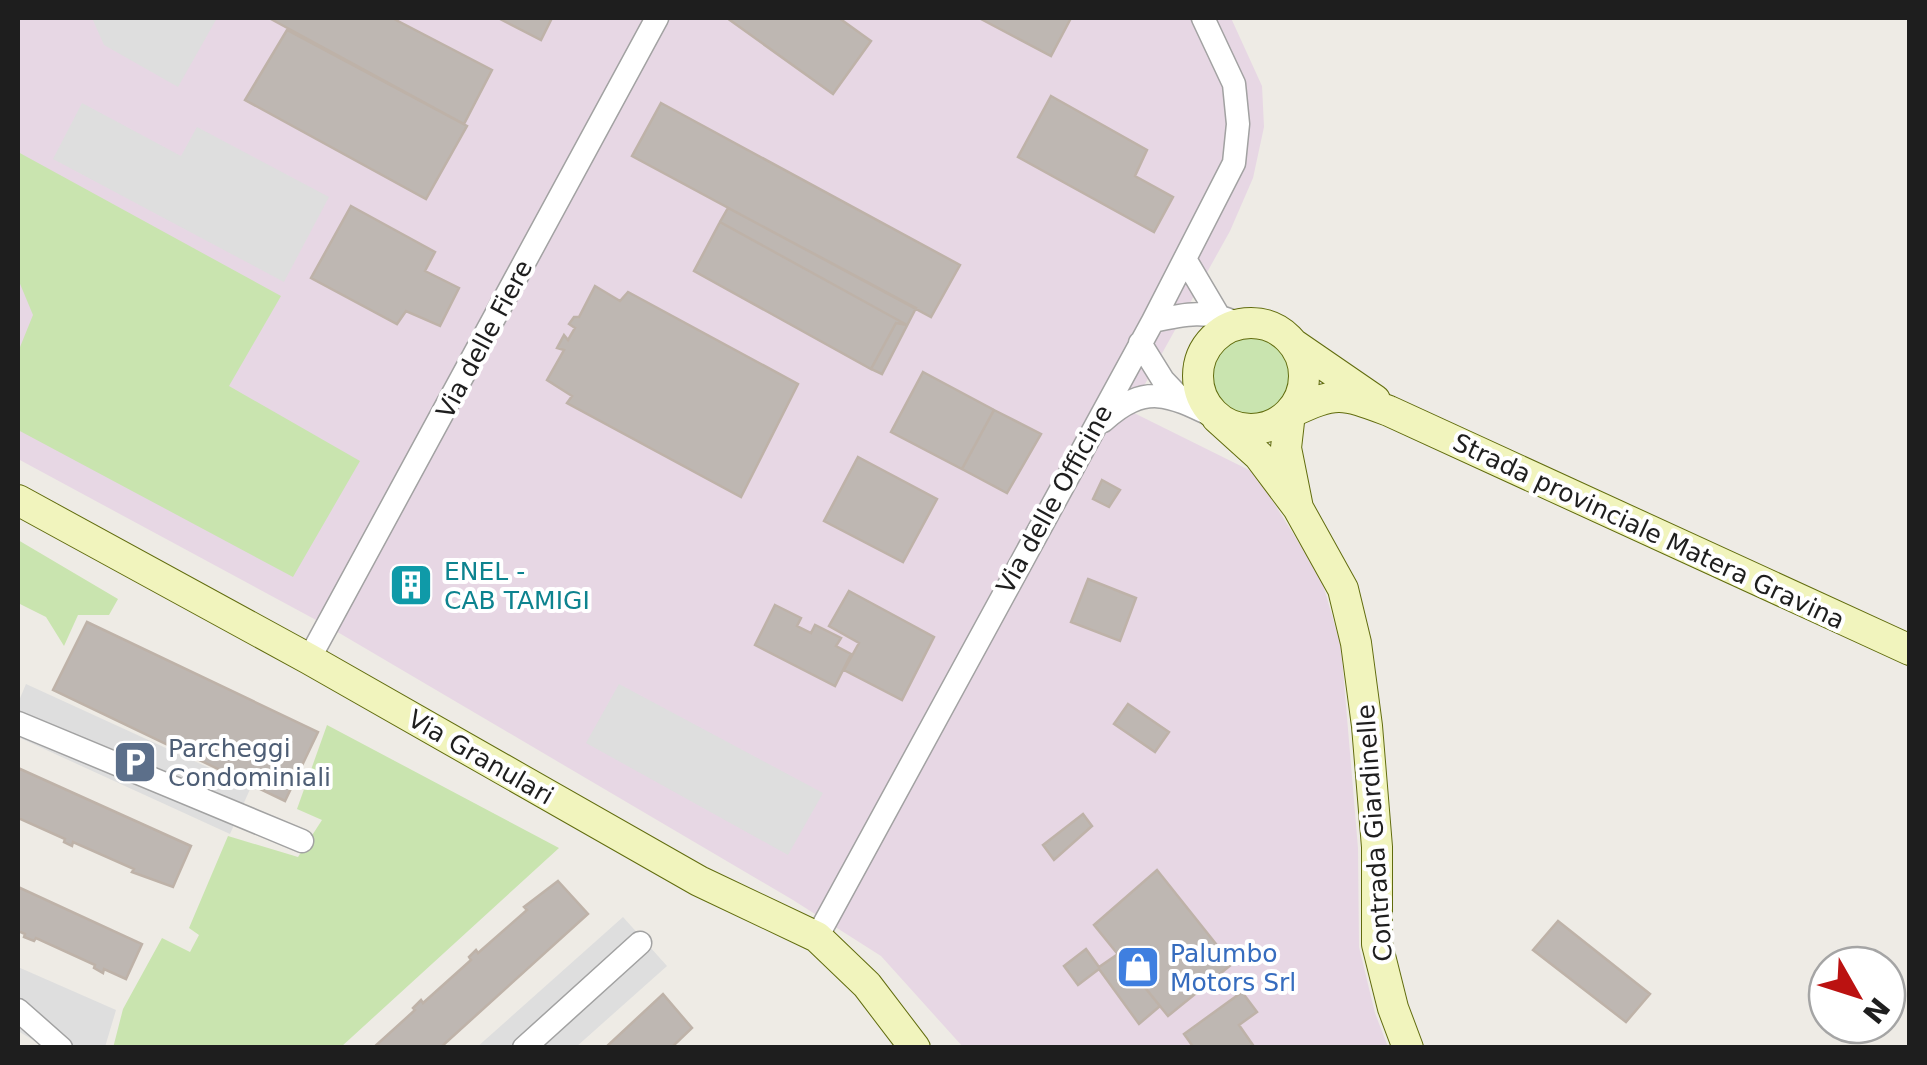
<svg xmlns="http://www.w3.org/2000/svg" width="1927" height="1065" viewBox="0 0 1927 1065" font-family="'DejaVu Sans',sans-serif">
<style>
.industrial{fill:#e7d7e4}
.grass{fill:#c9e4af}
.parking{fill:#dedede}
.building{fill:#beb7b2;stroke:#beb2a8;stroke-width:2.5}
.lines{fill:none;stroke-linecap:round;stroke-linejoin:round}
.street-casing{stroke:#a2a2a2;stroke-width:25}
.secondary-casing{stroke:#616c0e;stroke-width:32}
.street{stroke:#fff;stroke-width:22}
.secondary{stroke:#f1f4bd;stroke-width:30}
.labels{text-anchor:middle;stroke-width:8;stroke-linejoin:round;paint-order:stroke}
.street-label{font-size:25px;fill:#1e1e1e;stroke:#fff}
.culture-label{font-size:25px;fill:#0d838f;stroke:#fff;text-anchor:start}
.service-label{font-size:25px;fill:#4e5e75;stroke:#fff;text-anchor:start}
.shop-label{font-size:25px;fill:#366cbe;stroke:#fff;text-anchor:start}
</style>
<rect width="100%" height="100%" fill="#eeebe5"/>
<path class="industrial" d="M 18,18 L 1231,18 L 1262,86 L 1264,127 L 1253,178 L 1230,231 L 1130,411 L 1255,473 L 1321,578 L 1341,646 L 1358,848 L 1359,947 L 1375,1013 L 1388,1047 L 963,1047 L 881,956 L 793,900 L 329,627 L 18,459 Z"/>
<path class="grass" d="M 18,152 L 281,296 L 229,386 L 360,461 L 293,577 L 18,430 L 18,352 L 33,315 L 18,279 Z
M1209 376a42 42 0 1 1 84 0a42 42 0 1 1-84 0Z
M 18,540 L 118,599 L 109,615 L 78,615 L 64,646 L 46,617 L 18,603 Z
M 327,725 L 559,848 L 341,1047 L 113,1048 L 123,1009 L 162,938 L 190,952 L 199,935 L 189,928 L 228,836 L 298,857 L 322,820 L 297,809 Z"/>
<path class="parking" d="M 92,18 L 217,18 L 178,87 L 104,45 Z
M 82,103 L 181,156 L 197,127 L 329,197 L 284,282 L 53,159 Z
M 26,684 L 251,787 L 230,834 L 18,737 L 18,703 Z
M 619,684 L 823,793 L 788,855 L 586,743 Z
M 623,917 L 667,966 L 576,1047 L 476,1048 Z
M 18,967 L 116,1010 L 105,1047 L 45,1047 L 18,1031 Z"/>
<path class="building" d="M 269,18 L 392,18 L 492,70 L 464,124 Z
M 498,18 L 552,18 L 541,40 Z
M 727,18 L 839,18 L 871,41 L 833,94 Z
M 979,18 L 1071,18 L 1051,56 Z
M 287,30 L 467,126 L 426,199 L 245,100 Z
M 1051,96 L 1147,150 L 1135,176 L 1173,197 L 1154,232 L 1018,157 Z
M 661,103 L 960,265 L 931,317 L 632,156 Z
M 351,206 L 435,252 L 425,271 L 459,288 L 440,326 L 406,311 L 397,324 L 311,278 Z
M 728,208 L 916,308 L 882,374 L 871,369 L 896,323 L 907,325 L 720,222 Z
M 720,222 L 907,325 L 896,323 L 871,369 L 694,271 Z
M 595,286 L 620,301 L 628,292 L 798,384 L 741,497 L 567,403 L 572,396 L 547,380 L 564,350 L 557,348 L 564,335 L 568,340 L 575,328 L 569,324 L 574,317 L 579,317 Z
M 923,372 L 994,410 L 962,469 L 891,432 Z
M 994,410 L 1041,434 L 1007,493 L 962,469 Z
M 858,457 L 937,499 L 903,562 L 824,521 Z
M 1102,480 L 1120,490 L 1109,507 L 1093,499 Z
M 1088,579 L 1136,598 L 1120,641 L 1071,622 Z
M 849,591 L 934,637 L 902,700 L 844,670 L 859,643 L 829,626 Z
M 775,605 L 801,618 L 797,626 L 811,633 L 815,625 L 841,638 L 836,646 L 851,654 L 835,686 L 755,645 Z
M 87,622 L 318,732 L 285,801 L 53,690 Z
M 1128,704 L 1169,732 L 1155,752 L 1114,724 Z
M 18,768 L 191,846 L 173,887 L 132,872 L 134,869 L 73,842 L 72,846 L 64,842 L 65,839 L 18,818 Z
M 1083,814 L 1092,826 L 1054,860 L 1043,845 Z
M 1157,870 L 1232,964 L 1168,1016 L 1094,925 Z
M 558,881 L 588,914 L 440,1048 L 373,1048 L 415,1010 L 413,1008 L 421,1000 L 423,1003 L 471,960 L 469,957 L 476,950 L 478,953 L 527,910 L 524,907 Z
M 18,887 L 142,944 L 126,979 L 104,969 L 103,973 L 94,968 L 95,965 L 36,938 L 34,941 L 24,937 L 25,934 L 18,931 Z
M 1558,921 L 1650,994 L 1626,1022 L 1533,950 Z
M 1086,949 L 1099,967 L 1118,954 L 1160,1006 L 1139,1024 L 1099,969 L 1078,985 L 1064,966 Z
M 1242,992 L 1257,1012 L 1239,1025 L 1255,1048 L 1194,1048 L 1184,1034 Z
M 663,994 L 692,1028 L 671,1048 L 605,1048 Z"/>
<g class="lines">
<g class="street-casing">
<path id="street" d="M 1185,259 L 1217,313
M 1153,321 C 1184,314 1209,309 1238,324
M 1140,343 L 1163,380 L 1182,400
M 1103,421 C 1146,382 1170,395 1217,418
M 309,659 L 657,18
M 18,723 L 302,841
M 817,937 L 1153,321 L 1234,163 L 1238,124 L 1234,84 L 1203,18
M 18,1010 L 61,1048
M 524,1048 L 640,943"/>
</g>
<g class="secondary-casing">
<path id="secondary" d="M1198 376a53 53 0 1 1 106 0a53 53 0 1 1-106 0Z
M 1295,345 L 1375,400
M 1217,418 L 1259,456 L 1298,508 L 1343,589 L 1356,643 L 1367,726 L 1377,847 L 1377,944 L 1393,1008 L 1408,1048
M 18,500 L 309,659 L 699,881 L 817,937 L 867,985 L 915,1048
M 1298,508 L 1286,448 L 1290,413 C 1337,391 1341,393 1389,411 L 1910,650"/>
</g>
<use href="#street" class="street"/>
<use href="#secondary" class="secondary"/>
</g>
<defs>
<g id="building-square" transform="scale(2.25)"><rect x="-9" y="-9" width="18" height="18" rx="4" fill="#0f9aa8" stroke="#fff"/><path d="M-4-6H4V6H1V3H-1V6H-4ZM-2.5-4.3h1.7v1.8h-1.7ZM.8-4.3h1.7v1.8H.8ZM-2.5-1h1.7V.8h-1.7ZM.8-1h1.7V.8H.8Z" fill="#fff"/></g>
<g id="parking-square" transform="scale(2.25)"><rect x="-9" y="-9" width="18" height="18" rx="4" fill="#5c6f8a" stroke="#fff"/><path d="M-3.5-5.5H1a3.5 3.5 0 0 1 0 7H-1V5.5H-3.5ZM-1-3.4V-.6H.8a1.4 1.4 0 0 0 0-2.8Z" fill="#fff"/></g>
<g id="shop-square" transform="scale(2.25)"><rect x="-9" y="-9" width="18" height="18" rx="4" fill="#3f7fe0" stroke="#fff"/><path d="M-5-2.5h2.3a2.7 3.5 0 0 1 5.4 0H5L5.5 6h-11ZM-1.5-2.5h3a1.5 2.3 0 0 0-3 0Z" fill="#fff"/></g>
</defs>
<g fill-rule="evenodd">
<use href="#building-square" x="411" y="585"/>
<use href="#parking-square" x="135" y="762"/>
<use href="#shop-square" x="1138" y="967"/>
</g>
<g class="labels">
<g class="street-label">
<text transform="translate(484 339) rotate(-62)" y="9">Via delle Fiere</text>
<text transform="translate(1054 499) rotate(-61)" y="9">Via delle Officine</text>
<text transform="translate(1649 531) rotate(25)" y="9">Strada provinciale Matera Gravina</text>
<text transform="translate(481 757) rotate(30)" y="9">Via Granulari</text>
<text transform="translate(1374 833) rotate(-94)" y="9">Contrada Giardinelle</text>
</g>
<g class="culture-label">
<text x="444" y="580">ENEL -<tspan x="444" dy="29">CAB TAMIGI</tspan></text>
</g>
<g class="service-label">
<text x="168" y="757">Parcheggi<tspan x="168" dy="29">Condominiali</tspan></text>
</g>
<g class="shop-label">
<text x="1170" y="962">Palumbo<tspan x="1170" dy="29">Motors Srl</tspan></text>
</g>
</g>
<rect width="1927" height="1065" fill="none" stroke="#1e1e1e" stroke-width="40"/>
<g transform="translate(1857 995) rotate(129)"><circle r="48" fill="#ffffff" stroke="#a5a5a5" stroke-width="2.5"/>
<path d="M0-8L18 38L0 25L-18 38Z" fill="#bb1211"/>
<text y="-15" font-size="28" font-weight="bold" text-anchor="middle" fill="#1e1e1e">N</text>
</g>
</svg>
